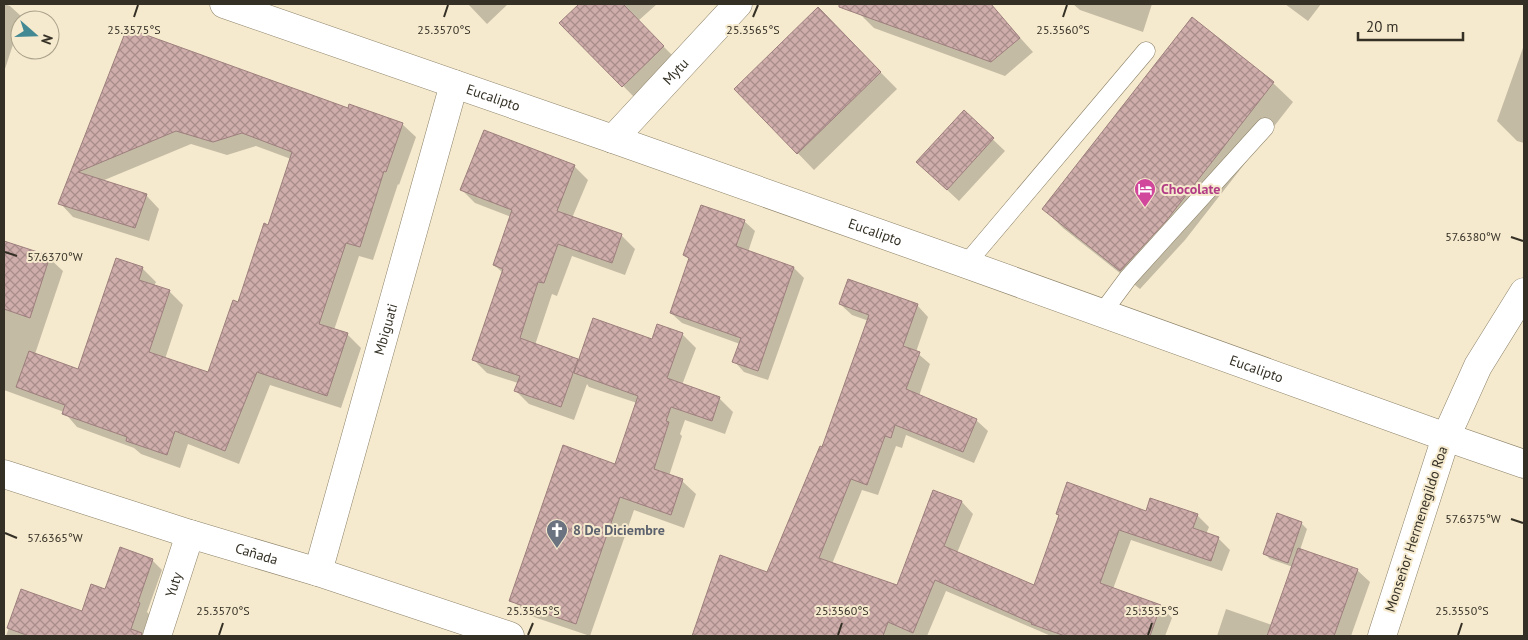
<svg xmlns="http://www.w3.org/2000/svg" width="1528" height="640" viewBox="0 0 1528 640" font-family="'PT Sans',sans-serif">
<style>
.shadow{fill:#0003}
.building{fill:url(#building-cross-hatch);stroke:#9d7f7d}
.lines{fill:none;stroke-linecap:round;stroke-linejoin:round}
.service-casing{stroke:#8c8168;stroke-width:19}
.minor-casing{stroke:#8c8168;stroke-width:29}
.tertiary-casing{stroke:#8c8168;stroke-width:29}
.service{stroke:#fff;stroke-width:18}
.minor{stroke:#fff;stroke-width:28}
.tertiary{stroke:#fff;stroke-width:28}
.ticks{fill:none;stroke:#343025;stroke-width:2}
.labels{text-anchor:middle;stroke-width:4;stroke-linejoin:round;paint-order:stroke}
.street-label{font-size:14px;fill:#343025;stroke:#f6eace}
.hotel-label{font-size:14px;font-weight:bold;fill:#b23c85;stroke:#f6eace;text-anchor:start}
.worship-label{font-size:14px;font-weight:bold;fill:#5b616d;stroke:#f6eace;text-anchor:start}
.ticks-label{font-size:12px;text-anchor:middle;fill:#343025;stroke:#f6eace;stroke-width:4;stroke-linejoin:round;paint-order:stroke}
</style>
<defs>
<pattern id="building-cross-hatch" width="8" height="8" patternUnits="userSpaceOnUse" patternTransform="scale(1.25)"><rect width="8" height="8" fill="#ceadab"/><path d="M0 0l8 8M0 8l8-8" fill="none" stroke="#a88d8b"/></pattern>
</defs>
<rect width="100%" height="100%" fill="#f6eace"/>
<path class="shadow" d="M 4,4 L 10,6 L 22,17 L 4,72 Z
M 468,4 L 508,4 L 487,24 Z
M 581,4 L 657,4 L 638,21 L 679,62 L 638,101 L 561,23 Z
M 864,4 L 966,4 L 965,5 L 1002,18 L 1033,52 L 1005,76 L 874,28 L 860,14 Z
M 1073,4 L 1152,4 L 1143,32 L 1080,10 Z
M 1285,4 L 1321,4 L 1308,21 Z
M 1193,19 L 1273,83 L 1293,102 L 1185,240 L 1140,289 L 1063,228 L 1044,209 Z
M 834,25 L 897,89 L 814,170 L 736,89 Z
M 127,29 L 349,110 L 402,124 L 416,137 L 399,185 L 398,184 L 373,260 L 359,256 L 334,330 L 347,334 L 361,348 L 341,408 L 270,385 L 239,464 L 188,444 L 180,468 L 141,454 L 134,448 L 77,427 L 64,412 L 4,390 L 4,242 L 49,258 L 63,271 L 35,354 L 79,370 L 142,268 L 156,282 L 154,286 L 169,291 L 183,305 L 165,359 L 209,374 L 239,303 L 269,226 L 291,159 L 256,146 L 227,155 L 191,144 L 102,181 L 146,195 L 159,209 L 149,241 L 73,217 L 60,203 Z
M 1524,45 L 1524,143 L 1517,141 L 1497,121 Z
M 964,112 L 1005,151 L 959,201 L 929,173 Z
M 574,166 L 588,180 L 572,218 L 621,235 L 635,249 L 625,275 L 572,256 L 557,296 L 552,294 L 535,345 L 579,362 L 653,340 L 682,334 L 696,348 L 682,385 L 719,398 L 733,412 L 725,434 L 685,420 L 680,434 L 682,436 L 669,476 L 682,481 L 696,494 L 684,528 L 634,510 L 590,636 L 528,615 L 514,602 L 615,465 L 637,403 L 589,387 L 587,384 L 574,420 L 529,404 L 516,391 L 518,383 L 487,373 L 473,359 L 503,273 L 494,265 L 511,217 L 475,203 L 462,190 Z
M 744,221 L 755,231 L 748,252 L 794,268 L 804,278 L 768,380 L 744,372 L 734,361 L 740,344 L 682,323 L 671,313 L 689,260 L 685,255 Z
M 840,304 L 917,305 L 928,317 L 916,352 L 930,364 L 919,396 L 976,420 L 988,431 L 974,463 L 906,435 L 902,448 L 896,446 L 878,495 L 862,490 L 832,564 L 898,587 L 934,491 L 962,502 L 973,514 L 957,553 L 1034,586 L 1060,516 L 1057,514 L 1147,512 L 1197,515 L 1209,527 L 1206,534 L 1218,538 L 1230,550 L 1222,571 L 1131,540 L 1113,589 L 1161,606 L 1172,618 L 1165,636 L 1051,636 L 946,591 L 927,636 L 698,636 L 695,633 L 768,574 L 822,449 L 869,321 L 852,315 Z
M 1301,523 L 1307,529 L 1300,550 L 1357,570 L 1370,582 L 1351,636 L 1217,636 L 1226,609 L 1272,625 L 1293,567 L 1270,559 L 1264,553 Z
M 152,560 L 162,570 L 147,612 L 149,614 L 142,636 L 133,636 L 121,632 L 120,636 L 6,636 L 22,590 L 82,612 L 106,591 Z"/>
<path class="building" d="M 579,4 L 623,4 L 664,46 L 622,87 L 559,23 Z
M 839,4 L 991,4 L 1020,38 L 991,62 L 839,7 Z
M 818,7 L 881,72 L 797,154 L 734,89 Z
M 1192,17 L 1274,82 L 1166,221 L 1120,271 L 1042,209 Z
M 127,28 L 348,108 L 349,104 L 403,123 L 386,172 L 384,171 L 360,247 L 346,243 L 319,324 L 348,333 L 327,396 L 257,372 L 225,451 L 175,431 L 167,455 L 126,441 L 127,437 L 62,414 L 65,405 L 16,387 L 29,351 L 78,369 L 116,258 L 143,267 L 139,280 L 170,290 L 149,352 L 208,372 L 233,300 L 238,302 L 264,223 L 268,225 L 292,152 L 242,133 L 213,142 L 176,131 L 78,172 L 147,194 L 135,228 L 58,204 Z
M 964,110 L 994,138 L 947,190 L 916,162 Z
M 484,130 L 575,165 L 557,211 L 622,234 L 612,263 L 558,244 L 544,283 L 538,282 L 520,338 L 578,359 L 561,407 L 514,391 L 520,376 L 472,360 L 503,269 L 493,265 L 512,210 L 460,190 Z
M 701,205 L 745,220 L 736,246 L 794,267 L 758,371 L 732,362 L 741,338 L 670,313 L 689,258 L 683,255 Z
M 4,241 L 50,256 L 30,318 L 4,309 Z
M 848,279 L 918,304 L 903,346 L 920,352 L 906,389 L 977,419 L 963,452 L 895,425 L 891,438 L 885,436 L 867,485 L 851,479 L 819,558 L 897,585 L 933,490 L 962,501 L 944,546 L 1034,585 L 1059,515 L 1056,514 L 1067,482 L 1146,511 L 1150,498 L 1198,514 L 1193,528 L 1219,537 L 1211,561 L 1119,530 L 1100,583 L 1161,605 L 1150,636 L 1065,636 L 1031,624 L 1032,623 L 935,580 L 913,633 L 888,622 L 883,636 L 692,636 L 720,555 L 767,572 L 820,446 L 822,447 L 869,315 L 839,304 Z
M 593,318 L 652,339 L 657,324 L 683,333 L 667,378 L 720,397 L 712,421 L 671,407 L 666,421 L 669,422 L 654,469 L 683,479 L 671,515 L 620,497 L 576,624 L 509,601 L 563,445 L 615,464 L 638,396 L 574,373 Z
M 1277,513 L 1302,522 L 1288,563 L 1263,554 Z
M 120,547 L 153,559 L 138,602 L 140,603 L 131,629 L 142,633 L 141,636 L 29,636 L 7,628 L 21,589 L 82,611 L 91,584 L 105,589 Z
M 1298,548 L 1358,569 L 1334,636 L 1267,636 Z"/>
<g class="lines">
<g class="service-casing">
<path id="service" d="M 966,264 L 1146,51
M 1102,313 L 1128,278 L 1265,127"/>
</g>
<g class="minor-casing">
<g id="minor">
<path id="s1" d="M 613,139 L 738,4"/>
<path d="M 1524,292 L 1478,366 L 1446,437 L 1524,464"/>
<path id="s2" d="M 4,474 L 190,534 L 318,572 L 510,636"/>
<path id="s3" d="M 318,572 L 454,84"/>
<path id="s4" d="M 157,636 L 190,534"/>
</g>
</g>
<g class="tertiary-casing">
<g id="tertiary">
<path id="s5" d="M 224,4 L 613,139 L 966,264 L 1446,437 L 1382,636"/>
</g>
</g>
<use href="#service" class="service"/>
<use href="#minor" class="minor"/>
<use href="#tertiary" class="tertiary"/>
</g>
<path class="ticks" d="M 134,17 L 138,5M 444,17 L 448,5M 753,17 L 758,5M 1063,17 L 1067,5M 1511,237 L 1523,241M 5,252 L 17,256M 1511,519 L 1523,523M 5,533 L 17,538M 219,635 L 223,623M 528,635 L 533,623M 838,635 L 842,623M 1148,635 L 1152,623M 1458,635 L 1462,623"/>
<defs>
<g id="hotel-pin" transform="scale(1.125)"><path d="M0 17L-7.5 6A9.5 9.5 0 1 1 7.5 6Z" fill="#d1479c" stroke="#f6eace"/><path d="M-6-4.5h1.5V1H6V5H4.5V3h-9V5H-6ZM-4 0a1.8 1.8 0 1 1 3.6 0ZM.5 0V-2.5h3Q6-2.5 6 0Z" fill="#fff"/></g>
<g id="church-pin" transform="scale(1.125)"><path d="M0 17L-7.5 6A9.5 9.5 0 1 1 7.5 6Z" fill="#6b7280" stroke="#f6eace"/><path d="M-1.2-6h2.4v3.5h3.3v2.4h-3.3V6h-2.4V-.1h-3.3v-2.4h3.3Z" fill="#fff"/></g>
</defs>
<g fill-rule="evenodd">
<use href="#hotel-pin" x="1145" y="189"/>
<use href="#church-pin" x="557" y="530"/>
</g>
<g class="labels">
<g class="street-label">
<text dy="5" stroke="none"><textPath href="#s1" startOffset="92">Mytu</textPath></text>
<text dy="5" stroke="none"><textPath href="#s5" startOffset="285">Eucalipto</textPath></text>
<text dy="5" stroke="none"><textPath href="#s5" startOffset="690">Eucalipto</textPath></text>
<text dy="5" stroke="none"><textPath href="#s3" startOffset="252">Mbiguati</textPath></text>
<text dy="5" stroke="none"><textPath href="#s5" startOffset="1095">Eucalipto</textPath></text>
<text transform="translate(1416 529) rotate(-72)" y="5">Monseñor Hermenegildo Roa</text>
<text dy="5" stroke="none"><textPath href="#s2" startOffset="265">Cañada</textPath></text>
<text dy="5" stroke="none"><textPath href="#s4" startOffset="54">Yuty</textPath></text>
</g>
<g class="hotel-label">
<text x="1161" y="194">Chocolate</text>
</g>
<g class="worship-label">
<text x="573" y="535">8 De Diciembre</text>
</g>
</g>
<g class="ticks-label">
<text x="444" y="34">25.3570°S</text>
<text x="753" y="34">25.3565°S</text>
<text x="1063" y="34">25.3560°S</text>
<text x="134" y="34">25.3575°S</text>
<text x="1473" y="241">57.6380°W</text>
<text x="55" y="261">57.6370°W</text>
<text x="1473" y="523">57.6375°W</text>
<text x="55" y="542">57.6365°W</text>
<text x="223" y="615">25.3570°S</text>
<text x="533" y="615">25.3565°S</text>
<text x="842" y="615">25.3560°S</text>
<text x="1152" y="615">25.3555°S</text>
<text x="1462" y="615">25.3550°S</text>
</g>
<rect width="1528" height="640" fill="none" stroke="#343025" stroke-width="10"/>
<g transform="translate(35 35) rotate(110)"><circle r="24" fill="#f6eace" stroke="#a8a08a"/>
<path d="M0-4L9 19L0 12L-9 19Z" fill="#438994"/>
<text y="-8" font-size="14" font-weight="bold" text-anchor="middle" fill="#343025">N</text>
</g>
<path d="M1358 32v8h105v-8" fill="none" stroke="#343025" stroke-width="2.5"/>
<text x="1366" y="32" font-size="15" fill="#343025" stroke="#f6eace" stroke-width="4" paint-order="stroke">20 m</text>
</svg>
